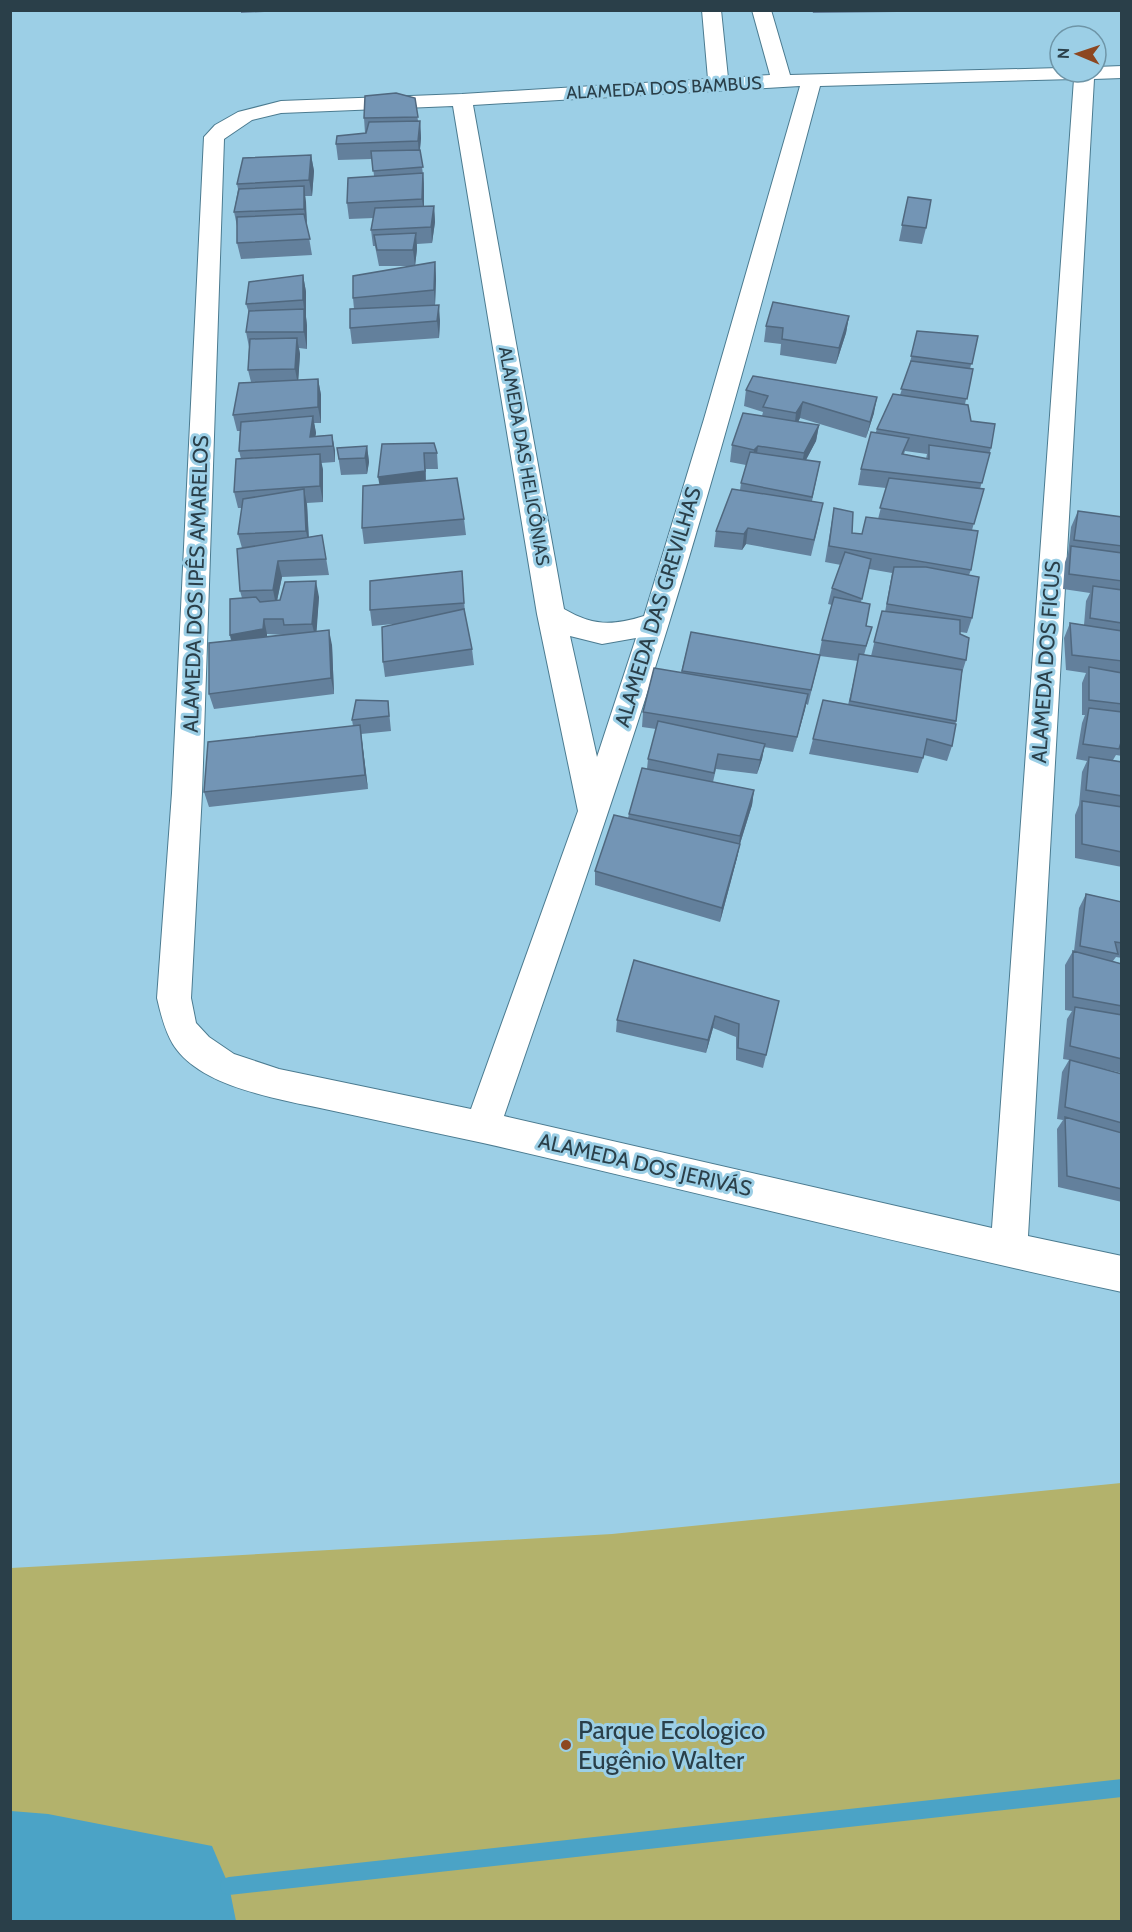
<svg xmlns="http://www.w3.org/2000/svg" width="1132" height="1932" viewBox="0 0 1132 1932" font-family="Cabin,sans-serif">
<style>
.green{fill:#b3b26c}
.water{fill:#4ba3c6}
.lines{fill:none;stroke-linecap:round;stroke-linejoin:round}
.stream{fill:#4ba3c6;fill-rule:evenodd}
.street-casing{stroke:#4b7b90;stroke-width:2}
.street{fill:#fff;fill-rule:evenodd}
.wall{fill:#63809c;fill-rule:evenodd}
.shaded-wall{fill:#50687f}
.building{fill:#7395b5;stroke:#50687f;stroke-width:1.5}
.poi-dot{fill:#8d4720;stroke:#9ccfe6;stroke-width:2}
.labels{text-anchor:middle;stroke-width:6;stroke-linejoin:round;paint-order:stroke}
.far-street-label{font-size:18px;fill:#2a3f49;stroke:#9ccfe6}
.street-label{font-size:21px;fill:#2a3f49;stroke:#9ccfe6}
.near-poi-label{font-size:26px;fill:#2a3f49;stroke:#9ccfe6;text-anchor:start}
</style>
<rect width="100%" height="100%" fill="#9ccfe6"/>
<path class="green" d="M 1121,1483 L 1121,1921 L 11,1922 L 11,1568 L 612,1534 Z"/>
<path class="water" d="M 11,1811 L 48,1814 L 212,1846 L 229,1886 L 236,1921 L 11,1921 Z"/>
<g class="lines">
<path class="stream" d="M 1122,1779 L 1122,1797 L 229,1895 L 222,1893 L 220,1886 L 222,1879 L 229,1877 Z"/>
<g class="street-casing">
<path id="street" d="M 702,10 L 721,10 L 728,78 L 770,75 L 752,10 L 771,10 L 790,75 L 1060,68 L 1060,72 L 1096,72 L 1096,67 L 1122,66 L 1122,78 L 1094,79 L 1028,1236 L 1122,1256 L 1122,1292 C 908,1246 696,1192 483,1143 C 428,1131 374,1120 320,1108 C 289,1102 237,1091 210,1076 C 173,1056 166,1037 157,998 L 172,793 L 204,137 L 215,125 L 238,112 L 281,101 L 462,94 L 708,79 ZM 1074,79 L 992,1228 L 504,1116 C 560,952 618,789 669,623 C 724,446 772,265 820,86 ZM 800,86 L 704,419 L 644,616 C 612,626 593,626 564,609 L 473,105 ZM 453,106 L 537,614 L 578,811 L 471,1109 L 279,1069 L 234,1054 L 209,1037 L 196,1023 L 191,998 L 202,793 L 224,139 L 252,120 L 281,113 ZM 570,636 L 602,644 L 636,638 L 597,757 Z"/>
</g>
<use href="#street" class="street"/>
</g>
<path class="wall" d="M 241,10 L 285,10 L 285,11 L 241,13 Z
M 812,10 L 898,10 L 897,12 L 813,13 Z
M 415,98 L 418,121 L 420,121 L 421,138 L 420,150 L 424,183 L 424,206 L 434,206 L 435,222 L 432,243 L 417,244 L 417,249 L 415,266 L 435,262 L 436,279 L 435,305 L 440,321 L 439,338 L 352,344 L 350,328 L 354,309 L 353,298 L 411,266 L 379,266 L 375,246 L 373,246 L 371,230 L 374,218 L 349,219 L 347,203 L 374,176 L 372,159 L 338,160 L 336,144 L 365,133 L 364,118 Z
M 311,155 L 314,171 L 312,196 L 305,196 L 307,226 L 312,255 L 241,259 L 237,243 L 237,226 L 234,212 L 238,189 L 237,184 Z
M 908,197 L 926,228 L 922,244 L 899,241 Z
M 303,275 L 306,292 L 306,317 L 307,326 L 307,349 L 299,348 L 300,354 L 298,380 L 318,379 L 321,395 L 321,423 L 314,423 L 316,433 L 315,436 L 332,435 L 335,451 L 335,462 L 321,463 L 323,470 L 323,502 L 307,503 L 309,537 L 322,535 L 329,575 L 282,577 L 277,601 L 319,597 L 316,631 L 332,645 L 334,694 L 214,709 L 209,694 L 231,641 L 230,635 L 242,598 L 240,591 L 242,548 L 238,534 L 242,508 L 238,508 L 234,492 L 241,459 L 239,451 L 240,431 L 237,431 L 233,415 L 251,382 L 248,370 L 249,347 L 246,332 L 249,313 L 246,304 ZM 267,634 L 285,635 L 267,637 Z
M 849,316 L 846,333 L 836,364 L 780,355 L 781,344 L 764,342 L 766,326 Z
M 917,331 L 978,336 L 970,369 L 973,369 L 965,404 L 971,421 L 991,448 L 980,489 L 984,489 L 972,530 L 971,570 L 969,575 L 972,618 L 967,633 L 960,632 L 966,660 L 962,673 L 956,721 L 952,746 L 947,761 L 924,755 L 918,773 L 809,754 L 813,739 L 848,705 L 858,661 L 820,656 L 808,705 L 806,704 L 793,752 L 764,747 L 762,759 L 757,774 L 716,769 L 713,782 L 754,790 L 752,805 L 740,844 L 737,858 L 720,922 L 595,885 L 595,871 L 628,818 L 629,814 L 647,769 L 648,759 L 656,729 L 642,727 L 643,712 L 681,673 L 691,632 L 819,655 L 822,640 L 832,605 L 828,604 L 832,588 L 841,565 L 825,562 L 834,508 L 852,533 L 862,534 L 878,519 L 886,488 L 858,485 L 861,469 L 877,429 L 900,395 L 909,367 ZM 905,451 L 927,454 L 926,459 L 904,454 ZM 869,569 L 892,573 L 885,612 L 882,611 L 871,656 L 864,655 L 872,627 L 866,626 L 861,602 Z
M 746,390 L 874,413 L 866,438 L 800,418 L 798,422 L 819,425 L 816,441 L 806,460 L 820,462 L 812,501 L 820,519 L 811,556 L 746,544 L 742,550 L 714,547 L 716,531 L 740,490 L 741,483 L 746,465 L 730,462 L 732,445 L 762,416 L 763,412 L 744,406 Z
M 382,444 L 437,453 L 438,469 L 426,469 L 426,481 L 464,519 L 466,535 L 364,544 L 362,528 L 380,485 Z
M 367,446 L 369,462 L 367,474 L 341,475 L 337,448 Z
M 1078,511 L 1122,517 L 1122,756 L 1116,755 L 1113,760 L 1122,762 L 1122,867 L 1075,858 L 1075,815 L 1079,805 L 1082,772 L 1087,761 L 1076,759 L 1082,723 L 1085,715 L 1082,715 L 1082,683 L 1086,673 L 1066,670 L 1064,638 L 1070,623 L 1084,625 L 1086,601 L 1090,593 L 1063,589 L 1065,562 L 1068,554 L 1071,527 Z
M 462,571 L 465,614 L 472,649 L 474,665 L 385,677 L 383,662 L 393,624 L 372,626 L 370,610 Z
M 388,701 L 391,731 L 361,734 L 368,789 L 209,807 L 204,792 L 353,726 L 352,720 Z
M 1086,894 L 1122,902 L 1122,958 L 1116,957 L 1113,961 L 1122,964 L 1122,1073 L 1091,1066 L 1122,1074 L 1122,1202 L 1058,1187 L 1057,1129 L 1063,1120 L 1057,1119 L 1062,1072 L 1069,1060 L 1063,1059 L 1067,1019 L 1072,1011 L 1065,1010 L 1065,965 L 1073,951 L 1074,951 L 1079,908 Z
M 779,1001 L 763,1068 L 736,1060 L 736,1037 L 713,1028 L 706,1053 L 616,1032 L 617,1020 Z"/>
<path class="shaded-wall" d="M 420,121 L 421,138 L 419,157 L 418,141 Z
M 311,155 L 314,171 L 312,196 L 309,180 Z
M 423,173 L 424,190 L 424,215 L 422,199 Z
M 304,186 L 306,202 L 307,226 L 304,209 Z
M 434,206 L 435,222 L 432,243 L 431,227 Z
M 416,233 L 417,249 L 415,266 L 413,250 Z
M 435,262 L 436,279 L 435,306 L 434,290 Z
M 303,275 L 306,292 L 306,317 L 307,326 L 307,349 L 304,332 L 304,309 L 303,300 Z
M 439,305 L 440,321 L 439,338 L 437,321 Z
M 849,316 L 846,333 L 836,364 L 839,348 Z
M 297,338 L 300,354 L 298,385 L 295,369 Z
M 318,379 L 321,395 L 321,423 L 318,407 Z
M 877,397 L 874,413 L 866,438 L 870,422 Z
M 803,402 L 800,418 L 794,430 L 796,413 Z
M 313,416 L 316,433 L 314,447 L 310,437 Z
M 819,425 L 816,441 L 801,469 L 804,453 Z
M 332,435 L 335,451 L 335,462 L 333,446 Z
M 367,446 L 369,462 L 367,474 L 365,458 Z
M 758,446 L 756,462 L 752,466 L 754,450 Z
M 424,453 L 426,487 L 381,493 L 378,477 Z
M 320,454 L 323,470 L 323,502 L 320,486 Z
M 304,489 L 307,505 L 309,546 L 306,531 Z
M 748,528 L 746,544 L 742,550 L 744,534 Z
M 278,561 L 282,577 L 276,605 L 273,590 Z
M 316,581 L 319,597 L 316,640 L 312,624 Z
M 264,619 L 267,634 L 267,644 L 234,650 L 230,635 Z
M 329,630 L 332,645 L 334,694 L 331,678 Z
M 808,694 L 805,710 L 793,752 L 797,737 Z
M 360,725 L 362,740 L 368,789 L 365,775 Z
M 765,744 L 762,759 L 757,774 L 760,760 Z
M 754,790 L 752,805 L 738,850 L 740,836 Z
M 740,844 L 737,858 L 720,922 L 722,908 Z
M 715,1016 L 713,1028 L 706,1053 L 708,1040 Z"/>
<path class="building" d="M 396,93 L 415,98 L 418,117 L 364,118 L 365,96 Z
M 420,121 L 418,141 L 336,144 L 337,136 L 366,133 L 369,122 Z
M 420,150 L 423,167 L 373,171 L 371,151 Z
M 311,155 L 309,180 L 237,184 L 243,158 Z
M 423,173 L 422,199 L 347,203 L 348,178 Z
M 304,186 L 304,209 L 234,212 L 239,189 Z
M 908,197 L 931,200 L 926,228 L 902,225 Z
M 434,206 L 431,227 L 371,230 L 375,208 Z
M 304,214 L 310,239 L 237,243 L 237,217 Z
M 416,233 L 413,250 L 377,250 L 374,235 Z
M 435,262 L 434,290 L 353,298 L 353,276 Z
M 303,275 L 303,300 L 246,304 L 249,282 Z
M 773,302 L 849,316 L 839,348 L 782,339 L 783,328 L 766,326 Z
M 439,305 L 437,321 L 350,328 L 350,309 Z
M 304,309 L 304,332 L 246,332 L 249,311 Z
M 917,331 L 978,336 L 972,364 L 911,356 Z
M 297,338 L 295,369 L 248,370 L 250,339 Z
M 911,361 L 973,369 L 967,399 L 901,389 Z
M 753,376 L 877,397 L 870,422 L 803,402 L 796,413 L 763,407 L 768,396 L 746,390 Z
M 318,379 L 318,407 L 233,415 L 239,383 Z
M 893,394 L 968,405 L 971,421 L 995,424 L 991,448 L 877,429 Z
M 743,413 L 819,425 L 804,453 L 758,446 L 754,450 L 732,445 Z
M 313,416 L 310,437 L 332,435 L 333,446 L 239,451 L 241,422 Z
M 871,432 L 909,438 L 902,454 L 929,459 L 929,445 L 990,453 L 982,483 L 861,469 Z
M 434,443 L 437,453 L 424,453 L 425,471 L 378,477 L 382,444 Z
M 367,446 L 365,458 L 339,459 L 337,448 Z
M 750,452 L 820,462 L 812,497 L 741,483 Z
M 320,454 L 320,486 L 234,492 L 236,459 Z
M 457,478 L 464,519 L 362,528 L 363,486 Z
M 889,478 L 984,489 L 974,524 L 880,508 Z
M 304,489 L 306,531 L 238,534 L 243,499 Z
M 732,489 L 823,503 L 814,540 L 748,528 L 744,534 L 716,531 Z
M 834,508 L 853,512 L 852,533 L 862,534 L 866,517 L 978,531 L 971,570 L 829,546 Z
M 1078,511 L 1122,517 L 1122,546 L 1074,540 Z
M 322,535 L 326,559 L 278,561 L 273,590 L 240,591 L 237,549 Z
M 1071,546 L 1122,553 L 1122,581 L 1069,574 Z
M 845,552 L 871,559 L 862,599 L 832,588 Z
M 894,567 L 926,567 L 979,577 L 972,618 L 887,604 Z
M 462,571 L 464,603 L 370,610 L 370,581 Z
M 316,581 L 312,624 L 284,625 L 283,619 L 264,619 L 263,629 L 230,635 L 230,599 L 256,597 L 260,602 L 280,600 L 285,582 Z
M 1093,586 L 1122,590 L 1122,623 L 1090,618 Z
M 834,597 L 870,604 L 866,626 L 872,627 L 866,646 L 822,640 Z
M 464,609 L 472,649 L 383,662 L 382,627 Z
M 882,611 L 960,620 L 960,634 L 969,638 L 966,660 L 874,642 Z
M 1070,623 L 1122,631 L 1122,661 L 1072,655 Z
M 329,630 L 331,678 L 209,694 L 209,643 Z
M 691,632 L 820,655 L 811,690 L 682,671 Z
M 859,654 L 962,670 L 956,721 L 850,701 Z
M 1089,667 L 1122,673 L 1122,704 L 1089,700 Z
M 654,668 L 808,694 L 797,737 L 643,712 Z
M 356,700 L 388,701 L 389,716 L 352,720 Z
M 823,700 L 956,724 L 952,746 L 927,739 L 923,758 L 813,739 Z
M 1089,708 L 1122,712 L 1122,739 L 1119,749 L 1083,744 Z
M 658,721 L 765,744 L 760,760 L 718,754 L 714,773 L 648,759 Z
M 360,725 L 365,775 L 204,792 L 208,742 Z
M 1089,757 L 1122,762 L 1122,796 L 1086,790 Z
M 642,768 L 754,790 L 740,836 L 629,814 Z
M 1082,801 L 1122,807 L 1122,852 L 1082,844 Z
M 614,815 L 740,844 L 722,908 L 595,871 Z
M 1086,894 L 1122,902 L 1122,943 L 1115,942 L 1118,954 L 1080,946 Z
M 1073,951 L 1122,964 L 1122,1006 L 1073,997 Z
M 634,960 L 779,1001 L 766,1055 L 738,1048 L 739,1024 L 715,1016 L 708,1040 L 617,1020 Z
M 1075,1007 L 1122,1015 L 1122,1059 L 1070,1046 Z
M 1070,1060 L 1122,1074 L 1122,1123 L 1065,1107 Z
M 1065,1117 L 1122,1133 L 1122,1189 L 1067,1176 Z"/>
<circle class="poi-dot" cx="566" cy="1745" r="6"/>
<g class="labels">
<g class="far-street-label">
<text transform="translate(664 88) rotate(-3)" y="6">ALAMEDA DOS BAMBUS</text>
<text transform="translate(524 456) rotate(80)" y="6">ALAMEDA DAS HELICÔNIAS</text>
</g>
<g class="street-label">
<text transform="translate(196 584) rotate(-88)" y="7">ALAMEDA DOS IPÊS AMARELOS</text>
<text transform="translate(658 607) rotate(-73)" y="7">ALAMEDA DAS GREVILHAS</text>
<text transform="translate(1046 662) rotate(-86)" y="7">ALAMEDA DOS FICUS</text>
<text transform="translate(645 1165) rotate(13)" y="7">ALAMEDA DOS JERIVÁS</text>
</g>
<g class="near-poi-label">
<text x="578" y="1739">Parque Ecologico<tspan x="578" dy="30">Eugênio Walter</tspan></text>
</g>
</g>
<rect width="1132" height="1932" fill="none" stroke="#2a3f49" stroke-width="24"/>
<g transform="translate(1078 54) rotate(272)"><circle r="28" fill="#9ccfe6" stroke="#6e95a7" stroke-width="1.5"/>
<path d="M0-4.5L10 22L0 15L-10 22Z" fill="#8d4720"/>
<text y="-9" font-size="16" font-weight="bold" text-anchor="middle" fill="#2a3f49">N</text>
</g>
</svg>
